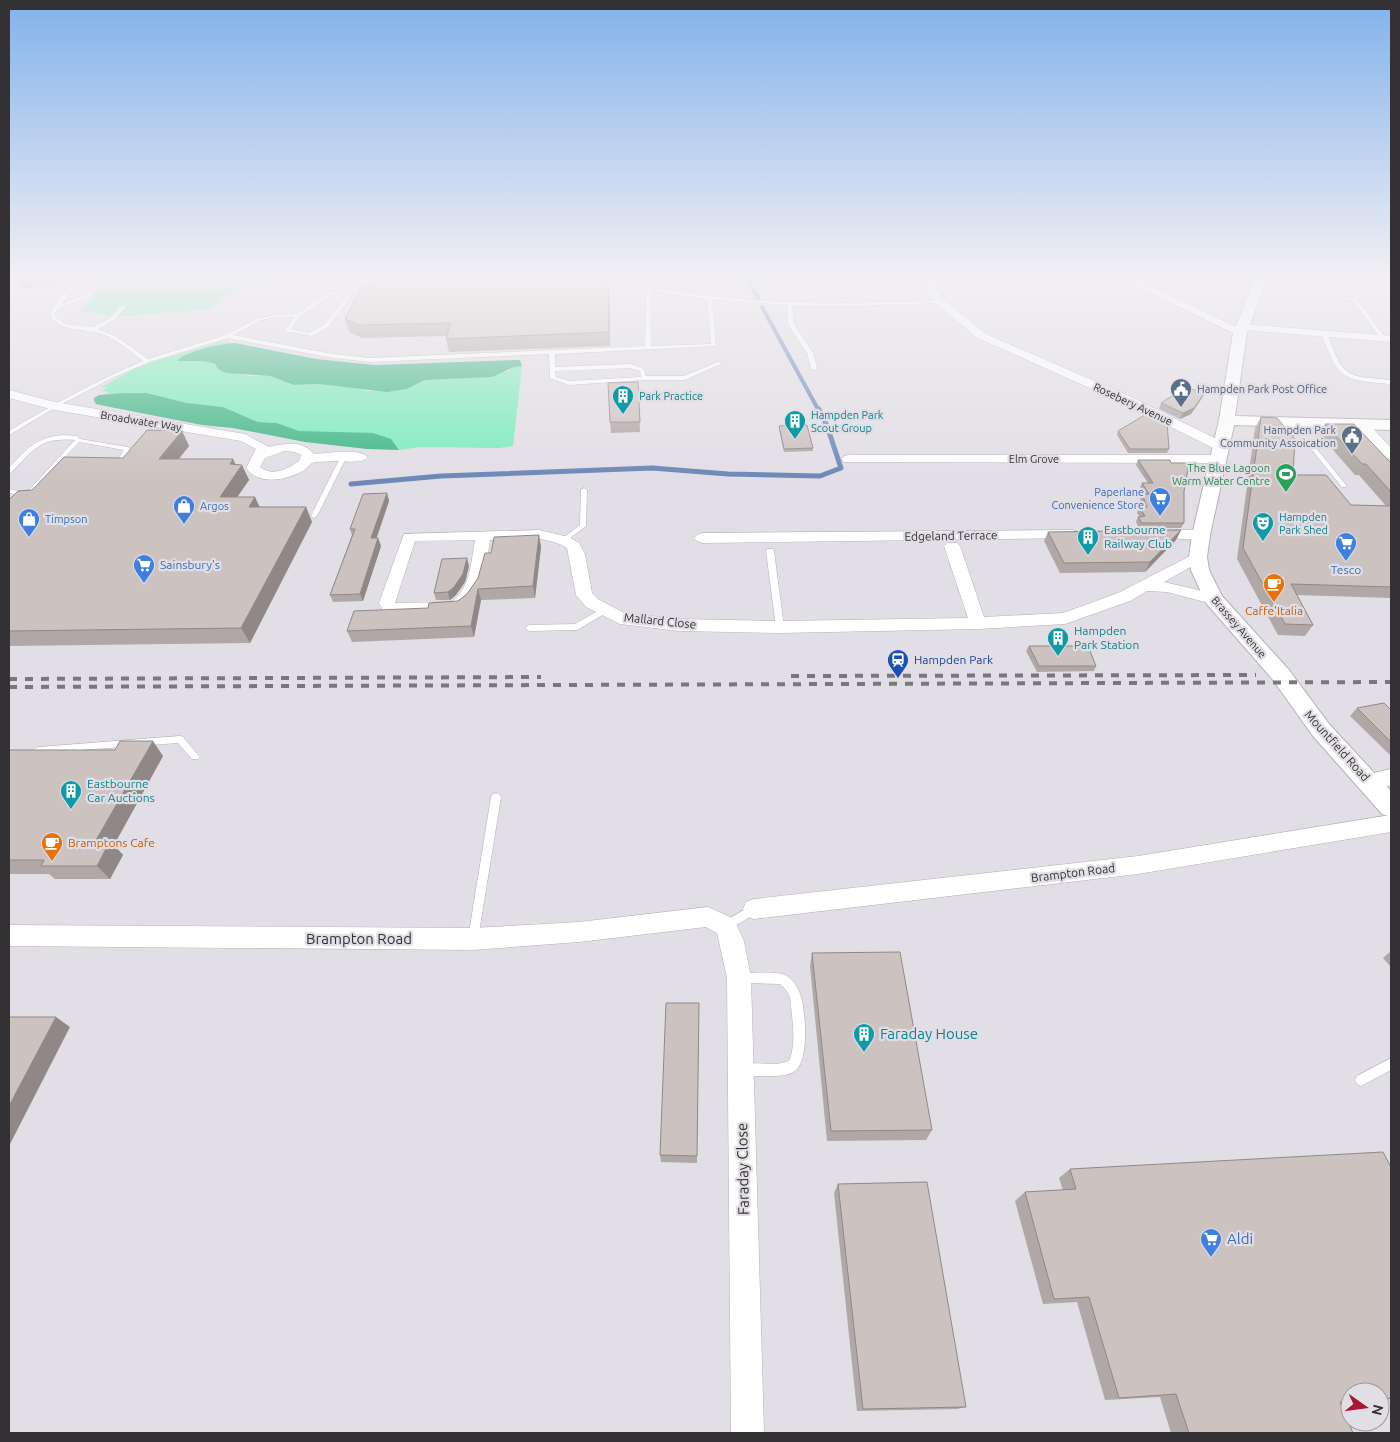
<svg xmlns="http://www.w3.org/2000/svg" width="1400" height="1442" viewBox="0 0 1400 1442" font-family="Ubuntu,sans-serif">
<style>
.green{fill:#7cecba}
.forest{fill:#3fb787}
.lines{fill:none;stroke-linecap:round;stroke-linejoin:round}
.stream-far1{stroke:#6e89b8;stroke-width:4}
.stream{stroke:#6e89b8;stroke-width:5}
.service-casing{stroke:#b4b1b7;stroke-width:1}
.minor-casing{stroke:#b4b1b7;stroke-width:1}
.tertiary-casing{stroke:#b4b1b7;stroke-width:2}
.service{fill:#fff;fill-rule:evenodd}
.minor{fill:#fff;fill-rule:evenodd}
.tertiary{fill:#fff;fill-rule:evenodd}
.rail{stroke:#7a777c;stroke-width:4;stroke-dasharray:8 8;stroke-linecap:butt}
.wall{fill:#afa8a6}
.shaded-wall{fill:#8f8887}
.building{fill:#ccc3c1;stroke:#8f8887}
.labels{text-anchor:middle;stroke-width:4.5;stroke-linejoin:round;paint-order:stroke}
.far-service-label{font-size:11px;fill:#4e5e75;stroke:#e2dee5;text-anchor:start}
.far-culture-label{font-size:11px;fill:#0d838f;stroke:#e2dee5;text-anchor:start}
.far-street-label{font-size:11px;fill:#333134;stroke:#e2dee5}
.far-leisure-label{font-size:11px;fill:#27864d;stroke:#e2dee5;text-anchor:end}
.far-shop-label{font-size:11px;fill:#366cbe;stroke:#e2dee5;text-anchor:start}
.culture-label{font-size:12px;fill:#0d838f;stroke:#e2dee5;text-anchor:start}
.street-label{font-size:12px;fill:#333134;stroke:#e2dee5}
.shop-label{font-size:12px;fill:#366cbe;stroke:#e2dee5;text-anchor:start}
.food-label{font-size:12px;fill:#c56008;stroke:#e2dee5}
.transit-label{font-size:12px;fill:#164399;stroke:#e2dee5;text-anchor:start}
.near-street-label{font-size:15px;fill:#333134;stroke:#e2dee5}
.near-culture-label{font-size:15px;fill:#0d838f;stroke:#e2dee5;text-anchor:start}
.near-shop-label{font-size:15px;fill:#366cbe;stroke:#e2dee5;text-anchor:start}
</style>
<rect width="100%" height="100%" fill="#e2dee5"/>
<path class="green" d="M 109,275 L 263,275 L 208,309 L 116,317 L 81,311 Z
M 220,342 L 235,343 L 222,344 L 180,361 L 202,361 L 249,376 L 270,376 L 294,385 L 319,384 L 353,387 L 368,391 L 407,389 L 425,380 L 465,378 L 509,371 L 514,367 L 522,366 L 513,446 L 499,448 L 420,447 L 399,450 L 398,447 L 299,431 L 277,423 L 258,422 L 222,407 L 187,403 L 147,393 L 111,395 L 106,395 L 109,392 L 102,391 L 107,388 L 102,387 L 132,370 L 152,362 Z"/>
<path class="forest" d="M 235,343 L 316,359 L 375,365 L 517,360 L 520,360 L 522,366 L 514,367 L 492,377 L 425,380 L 407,389 L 387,392 L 319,384 L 294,385 L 270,376 L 226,373 L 218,369 L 215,364 L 202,361 L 177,361 C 188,350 220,344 235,343 Z
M 125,393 L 147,393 L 187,403 L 223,407 L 258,422 L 277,423 L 299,431 L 373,433 L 391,439 L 399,450 L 367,449 L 305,442 L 233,428 L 202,425 L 105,406 L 96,404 L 94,401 L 94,398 L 99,395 Z"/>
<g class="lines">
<path class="stream-far1" d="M 745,275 L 758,298
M 762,307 L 819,411"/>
<path class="stream" d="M 351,484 L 441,476 L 652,468 L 728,474 L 820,476 L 841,468 L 827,426 L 819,409"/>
<g class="service-casing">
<path id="service" d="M 647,275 L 651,275 L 650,288 L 727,298 L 777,302 L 847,303 L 940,301 L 942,302 L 940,303 L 847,306 L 792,306 L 794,324 L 813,353 L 817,368 L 814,370 L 811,368 L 807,353 L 788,324 L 787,305 L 712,299 L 716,346 L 555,354 L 555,367 L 631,364 L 644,369 L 646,376 L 684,376 L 718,362 L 723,363 L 685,380 L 644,380 L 569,385 L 550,378 L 549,354 L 370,362 L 333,358 L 228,338 L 149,362 L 114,377 L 56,407 L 9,435 L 9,431 C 52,405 96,381 143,361 C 131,352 120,342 107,336 C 89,327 60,335 50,314 L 53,307 L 74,280 L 100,277 L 102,278 L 90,296 L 59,308 L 54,314 L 57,318 L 65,324 L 92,327 L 109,319 L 121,306 L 125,306 L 125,308 L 113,321 L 98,329 L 117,337 L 148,359 L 226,335 L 258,318 L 276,315 L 297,314 L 329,292 L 352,293 L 352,295 L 328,327 L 312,336 L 286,331 L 285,330 L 294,317 L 276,317 L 261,320 L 233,335 L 333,354 L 370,358 L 645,346 ZM 96,280 L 86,294 L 62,304 L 77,282 ZM 650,291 L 707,299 L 711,344 L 651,346 ZM 332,294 L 347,295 L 324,325 L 309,333 L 291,329 L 300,316 ZM 630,368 L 640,371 L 641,377 L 569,381 L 556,377 L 555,371 Z
M 1333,296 L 1356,298 L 1385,337 L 1385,339 L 1381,339 L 1353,300 L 1335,298 L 1333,298 Z
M 1324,331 L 1327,333 C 1344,378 1344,376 1391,380 L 1391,384 C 1342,380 1339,380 1321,333 Z
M 1290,421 L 1294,421 L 1346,485 L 1346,487 L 1342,487 L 1290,423 Z
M 64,435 L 77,436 L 80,439 L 128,447 L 131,449 L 123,460 L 121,461 L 118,459 L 124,450 L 79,442 L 34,491 L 23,498 L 21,497 L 20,495 L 9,493 L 9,489 L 24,492 L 30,489 L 75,440 C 40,437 33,450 11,473 L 9,474 L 9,468 C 27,449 36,437 64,435 Z
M 344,454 L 347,456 L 317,516 L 314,518 L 312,517 L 311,516 L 341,456 Z
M 584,488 L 587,490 L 586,526 L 566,541 L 562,541 L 562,539 L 580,525 L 581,490 Z
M 767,549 L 773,549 L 774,551 L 784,627 L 780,630 L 776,627 L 766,551 Z
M 603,608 L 606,609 L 607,611 L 606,613 L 577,630 L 529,631 L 525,628 L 529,625 L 575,624 Z
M 180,736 L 183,737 L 198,755 L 200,757 L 198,759 L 192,759 L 178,743 L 39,753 L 36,752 L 34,750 L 36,748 L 39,747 Z
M 496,793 L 499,794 L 501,797 L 478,939 L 477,943 L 473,944 L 469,943 L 468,939 L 491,797 L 493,794 Z
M 754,904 L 758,906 L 759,909 L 758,912 L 730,929 L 726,931 L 722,929 L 721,926 L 722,923 Z
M 739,973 C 750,973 776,971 785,975 C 791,978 795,983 798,989 C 806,1004 809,1054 798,1068 C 791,1077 775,1076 765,1076 C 757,1076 747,1077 739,1073 L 737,1069 L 739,1065 L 743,1063 L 777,1064 L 789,1061 C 797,1043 792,1017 790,998 C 788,992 785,988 780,984 L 739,983 L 735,982 L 733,978 L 735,974 Z
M 1391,1058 L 1391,1070 L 1361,1086 L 1357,1084 L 1355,1080 L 1357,1076 Z"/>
</g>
<g class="minor-casing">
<path id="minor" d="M 925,275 L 935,275 L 936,289 L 944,300 L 986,334 L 1131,397 L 1227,444 L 1229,447 L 1227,450 L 1217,450 L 1123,403 L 978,338 L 936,304 L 926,289 Z
M 1113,275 L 1127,275 L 1238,328 L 1239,325 L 1243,324 L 1391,336 L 1391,342 L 1243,330 L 1245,333 L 1240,336 Z
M 9,390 L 55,402 L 245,434 L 269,447 C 285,443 303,440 314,454 C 327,453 359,448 368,457 C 362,465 340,460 331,461 C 326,462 316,461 312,463 C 309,465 306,469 303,471 C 286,480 259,486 246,468 L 256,449 L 241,441 L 54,410 L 9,398 ZM 284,451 L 295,452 L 301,455 L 299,461 C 288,469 272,477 260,467 L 265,458 Z
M 1361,420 L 1366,421 L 1391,448 L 1391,459 L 1386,458 L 1356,427 L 1355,424 L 1356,421 Z
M 849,455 L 1219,455 L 1226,459 L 1219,463 L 844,462 L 842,459 L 844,456 Z
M 539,530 L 569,537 L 579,543 L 585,554 L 592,593 L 598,599 L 624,613 L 679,619 L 780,621 L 968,618 L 944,546 L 947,543 L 957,543 L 960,546 L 984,617 L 1063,613 L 1118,593 L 1198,552 L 1203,554 L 1206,557 L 1203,560 L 1164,582 L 1219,595 L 1221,599 L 1219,603 L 1213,604 L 1167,592 L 1147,591 L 1130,601 L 1065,624 L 978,629 L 780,633 L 679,631 L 620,624 L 586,607 L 576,595 L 567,548 C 544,534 516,539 490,540 C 486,566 485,595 460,611 L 398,614 L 384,612 L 379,603 L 404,534 ZM 475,540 C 471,561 471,589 451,602 L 395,603 L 415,541 Z
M 1073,530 L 1078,532 L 1081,535 L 1078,538 L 702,543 L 697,541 L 694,538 L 697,535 L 702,533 Z
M 1153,530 L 1201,530 L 1206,532 L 1209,535 L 1206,538 L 1201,540 L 1148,537 L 1146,534 L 1148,531 Z
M 1391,769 L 1391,785 L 1369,790 L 1362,788 L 1359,782 L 1362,776 Z
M 1391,815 L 1391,832 L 1138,874 L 754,919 L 746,916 L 743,909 L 746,902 L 754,899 L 1138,856 Z
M 708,907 L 734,919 L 744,941 L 751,978 L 764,1433 L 731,1433 L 727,978 L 717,933 L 706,927 L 579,942 L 473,950 L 9,946 L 9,925 L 473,928 L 579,922 Z"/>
</g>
<g class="tertiary-casing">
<path id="tertiary" d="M 1256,275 L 1268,275 L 1247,333 L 1235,416 L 1391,420 L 1391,430 L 1234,425 L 1210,535 L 1207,557 L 1209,570 L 1222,596 L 1289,670 L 1329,724 L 1391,791 L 1391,817 L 1382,814 L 1313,736 L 1273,680 L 1206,603 L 1191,570 L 1189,557 L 1192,535 L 1219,420 L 1233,333 Z"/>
</g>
<use href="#service" class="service"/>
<use href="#minor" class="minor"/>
<use href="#tertiary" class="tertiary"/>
<path class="rail" d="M 791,676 L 1256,675
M 9,679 L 541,677
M 9,687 L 1391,682"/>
</g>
<path class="wall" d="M 608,275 L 610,346 L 449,352 L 446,339 L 447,336 L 362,338 L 349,332 L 345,319 Z
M 638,382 L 640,432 L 611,433 L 610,422 Z
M 1205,392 L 1202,398 L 1191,414 L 1180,419 L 1159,409 L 1161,403 Z
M 1261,417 L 1293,475 L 1351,505 L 1386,506 L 1359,475 L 1355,475 L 1319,434 L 1325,424 L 1391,463 L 1391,598 L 1297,595 L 1313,625 L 1305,636 L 1278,635 L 1237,559 L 1255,428 Z
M 779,426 L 813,448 L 813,451 L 784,452 L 779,429 Z
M 182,431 L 189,446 L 179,459 L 233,459 L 236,465 L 242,465 L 249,480 L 237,497 L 259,507 L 306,507 L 312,522 L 250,643 L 9,646 L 9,500 L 32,490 L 123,458 Z
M 1118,431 L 1169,449 L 1167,453 L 1128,453 L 1117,435 Z
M 1138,460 L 1171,463 L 1184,491 L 1184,523 L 1181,528 L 1139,528 L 1136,522 L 1138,517 L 1140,517 L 1137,513 L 1139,507 L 1143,507 L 1140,499 L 1142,494 L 1144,494 L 1140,488 L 1142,483 L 1148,483 L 1136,465 Z
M 387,493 L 389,501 L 376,538 L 378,538 L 381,546 L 363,601 L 333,602 L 330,595 L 352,535 L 350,529 Z
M 1181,530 L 1176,540 L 1145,572 L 1060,573 L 1044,541 L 1048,532 Z
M 539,535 L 541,547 L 535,598 L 481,600 L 474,637 L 352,642 L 347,631 L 428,608 L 458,601 L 467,594 L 478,578 L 491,553 Z
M 469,566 L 465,582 L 456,595 L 450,600 L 436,600 L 434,593 Z
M 1029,646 L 1096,666 L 1094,671 L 1037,672 L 1026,651 Z
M 1357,708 L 1391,710 L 1391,756 L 1350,716 Z
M 9,750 L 163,756 L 114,845 L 123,855 L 110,879 L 55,879 L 49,874 L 9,874 Z
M 1391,951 L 1391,967 L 1383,958 Z
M 812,953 L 932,1130 L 926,1140 L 827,1141 L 810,966 Z
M 699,1003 L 697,1163 L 661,1162 L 660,1155 Z
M 1391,1167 L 1391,1399 L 1380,1400 L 1380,1392 L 1350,1392 L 1350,1402 L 1340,1403 L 1353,1433 L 1171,1433 L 1160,1397 L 1105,1400 L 1077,1302 L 1043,1304 L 1015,1201 L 1025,1192 L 1063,1190 L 1059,1178 L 1070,1169 Z
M 838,1184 L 966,1407 L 957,1409 L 857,1411 L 834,1193 Z"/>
<path class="shaded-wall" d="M 61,275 L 53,286 L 19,288 L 12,276 Z
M 608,275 L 609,279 L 610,346 L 609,332 Z
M 1205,392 L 1202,398 L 1191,414 L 1180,419 L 1183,413 Z
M 182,431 L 189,446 L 167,473 L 159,459 Z
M 233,459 L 238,470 L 242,465 L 249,480 L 227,512 L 220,497 L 230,464 Z
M 387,493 L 389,501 L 374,546 L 371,538 Z
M 255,497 L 262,512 L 249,507 Z
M 306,507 L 312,522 L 250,643 L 241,628 Z
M 1181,530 L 1176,540 L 1145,572 L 1150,562 Z
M 539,535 L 541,547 L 535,598 L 533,586 Z
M 378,538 L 381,546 L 363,601 L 360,594 Z
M 467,558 L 469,566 L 465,582 L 456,595 L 450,600 L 448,592 Z
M 478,589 L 481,600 L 474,637 L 471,626 Z
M 153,741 L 163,756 L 114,845 L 123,855 L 110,879 L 97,866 L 95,842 Z
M 56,1017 L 70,1027 L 9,1146 L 9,1106 Z"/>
<path class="building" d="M 441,275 L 608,275 L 609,332 L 446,339 L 451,323 L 358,325 L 345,319 L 363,284 L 374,284 L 377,277 Z
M 638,382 L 640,422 L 610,422 L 608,383 Z
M 1184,388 L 1205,392 L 1194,408 L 1183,413 L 1161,403 Z
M 1148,413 L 1167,422 L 1169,449 L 1130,449 L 1118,431 Z
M 1261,417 L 1277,418 L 1295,439 L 1293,475 L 1326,475 L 1351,505 L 1391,506 L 1391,587 L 1291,584 L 1313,625 L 1285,624 L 1243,548 Z
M 1325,424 L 1354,424 L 1391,463 L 1391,492 L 1366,464 L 1362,464 Z
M 807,425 L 813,448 L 784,449 L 779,426 Z
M 147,430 L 182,431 L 159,459 L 233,459 L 230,464 L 242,465 L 220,497 L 255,497 L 249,507 L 306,507 L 241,628 L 9,631 L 9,500 L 18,491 L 32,490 L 64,457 L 123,458 Z
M 1138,460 L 1170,460 L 1171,463 L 1189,463 L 1184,491 L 1184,523 L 1142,523 L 1138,517 L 1145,516 L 1139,507 L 1147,507 L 1142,494 L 1149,494 L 1142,483 L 1153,483 Z
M 387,493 L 371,538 L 378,538 L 360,594 L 330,595 L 355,529 L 350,529 L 363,494 Z
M 1181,530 L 1150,562 L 1064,563 L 1048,532 Z
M 539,535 L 533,586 L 478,589 L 471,626 L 347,631 L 354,611 L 428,608 L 429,603 L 458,601 L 467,594 L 478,578 L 485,553 L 491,553 L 494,537 Z
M 467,558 L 463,574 L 454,587 L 448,592 L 434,593 L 442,559 Z
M 1029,646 L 1088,646 L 1096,666 L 1039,666 Z
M 1384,703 L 1391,710 L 1391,742 L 1357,708 Z
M 120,741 L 153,741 L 95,842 L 110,841 L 97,866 L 41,866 L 44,860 L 9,860 L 9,750 L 115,750 Z
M 900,952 L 932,1130 L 831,1131 L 812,953 Z
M 666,1003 L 699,1003 L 697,1156 L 660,1155 Z
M 9,1017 L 56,1017 L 9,1106 Z
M 1383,1152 L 1391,1167 L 1391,1398 L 1380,1399 L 1380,1392 L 1350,1392 L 1350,1401 L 1340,1402 L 1353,1433 L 1189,1433 L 1176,1394 L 1119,1398 L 1089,1297 L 1054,1299 L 1025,1192 L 1076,1189 L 1070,1169 Z
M 927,1182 L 966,1407 L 863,1409 L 838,1184 Z"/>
<linearGradient id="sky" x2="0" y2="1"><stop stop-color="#81b2eb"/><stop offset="0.58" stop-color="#f2f0f3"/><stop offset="1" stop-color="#f2f0f3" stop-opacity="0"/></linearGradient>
<rect width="1400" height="477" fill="url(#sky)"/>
<defs>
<g id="civic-pin" transform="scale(1.125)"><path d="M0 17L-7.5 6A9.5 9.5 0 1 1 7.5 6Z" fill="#5c6f8a" stroke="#e2dee5"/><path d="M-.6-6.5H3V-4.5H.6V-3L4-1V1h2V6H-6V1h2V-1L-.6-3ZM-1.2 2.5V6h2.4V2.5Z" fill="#fff"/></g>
<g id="building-pin" transform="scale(1.125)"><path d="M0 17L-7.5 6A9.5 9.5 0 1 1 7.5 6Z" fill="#0f9aa8" stroke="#e2dee5"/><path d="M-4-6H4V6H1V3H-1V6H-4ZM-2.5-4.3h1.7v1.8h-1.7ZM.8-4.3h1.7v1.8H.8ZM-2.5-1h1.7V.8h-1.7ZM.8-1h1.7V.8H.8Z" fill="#fff"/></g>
<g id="stadium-pin" transform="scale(1.125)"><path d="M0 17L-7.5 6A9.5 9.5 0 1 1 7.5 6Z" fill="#2e9e5b" stroke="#e2dee5"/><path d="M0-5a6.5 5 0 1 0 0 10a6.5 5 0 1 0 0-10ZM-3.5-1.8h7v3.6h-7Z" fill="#fff"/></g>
<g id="supermarket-pin" transform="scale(1.125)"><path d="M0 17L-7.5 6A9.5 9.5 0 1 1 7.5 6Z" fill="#3f7fe0" stroke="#e2dee5"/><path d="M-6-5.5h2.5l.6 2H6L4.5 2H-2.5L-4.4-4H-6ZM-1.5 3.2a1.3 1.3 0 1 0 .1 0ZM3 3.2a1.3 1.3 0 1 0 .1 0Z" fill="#fff"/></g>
<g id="shop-pin" transform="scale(1.125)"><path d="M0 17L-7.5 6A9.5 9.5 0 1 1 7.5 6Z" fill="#3f7fe0" stroke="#e2dee5"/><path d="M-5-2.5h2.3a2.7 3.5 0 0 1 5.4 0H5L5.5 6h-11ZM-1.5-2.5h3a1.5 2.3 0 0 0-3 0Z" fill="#fff"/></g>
<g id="theatre-pin" transform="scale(1.125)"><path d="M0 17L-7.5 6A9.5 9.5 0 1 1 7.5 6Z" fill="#0f9aa8" stroke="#e2dee5"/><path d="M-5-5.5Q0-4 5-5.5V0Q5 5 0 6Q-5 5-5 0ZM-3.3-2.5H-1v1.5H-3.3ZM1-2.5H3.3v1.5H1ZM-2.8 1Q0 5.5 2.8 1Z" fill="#fff"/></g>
<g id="cafe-pin" transform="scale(1.125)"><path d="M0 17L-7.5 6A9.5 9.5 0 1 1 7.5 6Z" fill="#e8710a" stroke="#e2dee5"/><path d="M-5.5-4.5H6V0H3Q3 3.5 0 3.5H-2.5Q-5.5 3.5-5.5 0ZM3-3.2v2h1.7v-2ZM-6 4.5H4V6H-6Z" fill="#fff"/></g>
<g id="station-pin" transform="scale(1.125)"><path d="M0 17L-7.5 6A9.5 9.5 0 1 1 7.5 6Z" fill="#1a4fb4" stroke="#e2dee5"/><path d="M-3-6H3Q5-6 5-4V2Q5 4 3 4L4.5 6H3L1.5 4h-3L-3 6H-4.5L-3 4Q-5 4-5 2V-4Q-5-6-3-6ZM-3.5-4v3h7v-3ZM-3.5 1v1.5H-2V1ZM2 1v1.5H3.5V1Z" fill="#fff"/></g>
</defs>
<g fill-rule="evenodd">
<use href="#civic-pin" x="1181" y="389"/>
<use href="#building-pin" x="623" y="396"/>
<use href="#building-pin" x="795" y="421"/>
<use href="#civic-pin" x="1352" y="436"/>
<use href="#stadium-pin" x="1286" y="474"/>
<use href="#supermarket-pin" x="1160" y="498"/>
<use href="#shop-pin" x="184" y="506"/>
<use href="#shop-pin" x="29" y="519"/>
<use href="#theatre-pin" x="1263" y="523"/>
<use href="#building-pin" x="1088" y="537"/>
<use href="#supermarket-pin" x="1346" y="543"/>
<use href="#supermarket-pin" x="144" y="565"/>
<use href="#cafe-pin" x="1274" y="584"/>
<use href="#building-pin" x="1058" y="638"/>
<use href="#station-pin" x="898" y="660"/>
<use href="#building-pin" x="71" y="791"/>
<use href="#cafe-pin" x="52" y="843"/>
<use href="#building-pin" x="864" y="1034"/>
<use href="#supermarket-pin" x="1211" y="1239"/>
</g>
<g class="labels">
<g class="far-service-label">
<text x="1197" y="393">Hampden Park Post Office</text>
<text x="1336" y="434" text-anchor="end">Hampden Park<tspan x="1336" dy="13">Community Assoication</tspan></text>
</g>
<g class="far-culture-label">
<text x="639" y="400">Park Practice</text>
<text x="811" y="419">Hampden Park<tspan x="811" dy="13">Scout Group</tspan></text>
<text x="1279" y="521">Hampden<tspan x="1279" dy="13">Park Shed</tspan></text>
</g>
<g class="far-street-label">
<text transform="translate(1133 404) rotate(25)" y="4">Rosebery Avenue</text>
<text transform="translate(141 421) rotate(9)" y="4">Broadwater Way</text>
<text x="1034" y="463">Elm Grove</text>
<text transform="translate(1239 627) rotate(49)" y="4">Brassey Avenue</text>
</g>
<g class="far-leisure-label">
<text x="1270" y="472">The Blue Lagoon<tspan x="1270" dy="13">Warm Water Centre</tspan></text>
</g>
<g class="far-shop-label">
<text x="1144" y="496" text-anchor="end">Paperlane<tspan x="1144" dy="13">Convenience Store</tspan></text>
<text x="200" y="510">Argos</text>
<text x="45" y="523">Timpson</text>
</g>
<g class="culture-label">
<text x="1104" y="534">Eastbourne<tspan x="1104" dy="14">Railway Club</tspan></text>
<text x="1074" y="635">Hampden<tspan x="1074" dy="14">Park Station</tspan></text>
<text x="87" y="788">Eastbourne<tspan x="87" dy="14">Car Auctions</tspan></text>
</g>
<g class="street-label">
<text transform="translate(951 536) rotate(-1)" y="4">Edgeland Terrace</text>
<text transform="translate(660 621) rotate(6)" y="4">Mallard Close</text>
<text transform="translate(1337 746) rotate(48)" y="4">Mountfield Road</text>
<text transform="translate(1073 873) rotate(-7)" y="4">Brampton Road</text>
</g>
<g class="shop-label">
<text x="160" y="569">Sainsbury's</text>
<text x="1346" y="574" text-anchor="middle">Tesco</text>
</g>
<g class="food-label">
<text x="1274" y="615">Caffe'Italia</text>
<text x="68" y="847" text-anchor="start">Bramptons Cafe</text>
</g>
<g class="transit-label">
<text x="914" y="664">Hampden Park</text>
</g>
<g class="near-street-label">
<text x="359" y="944">Brampton Road</text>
<text transform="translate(743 1169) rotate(-91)" y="5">Faraday Close</text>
</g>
<g class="near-culture-label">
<text x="880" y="1039">Faraday House</text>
</g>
<g class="near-shop-label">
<text x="1227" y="1244">Aldi</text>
</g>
</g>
<rect width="1400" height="1442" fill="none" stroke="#333134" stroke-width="20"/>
<g transform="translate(1365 1407) rotate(104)"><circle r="24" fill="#e2dee5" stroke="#9c999e"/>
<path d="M0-4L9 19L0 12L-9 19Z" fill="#ac1634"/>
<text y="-8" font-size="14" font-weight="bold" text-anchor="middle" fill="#333134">N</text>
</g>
</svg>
